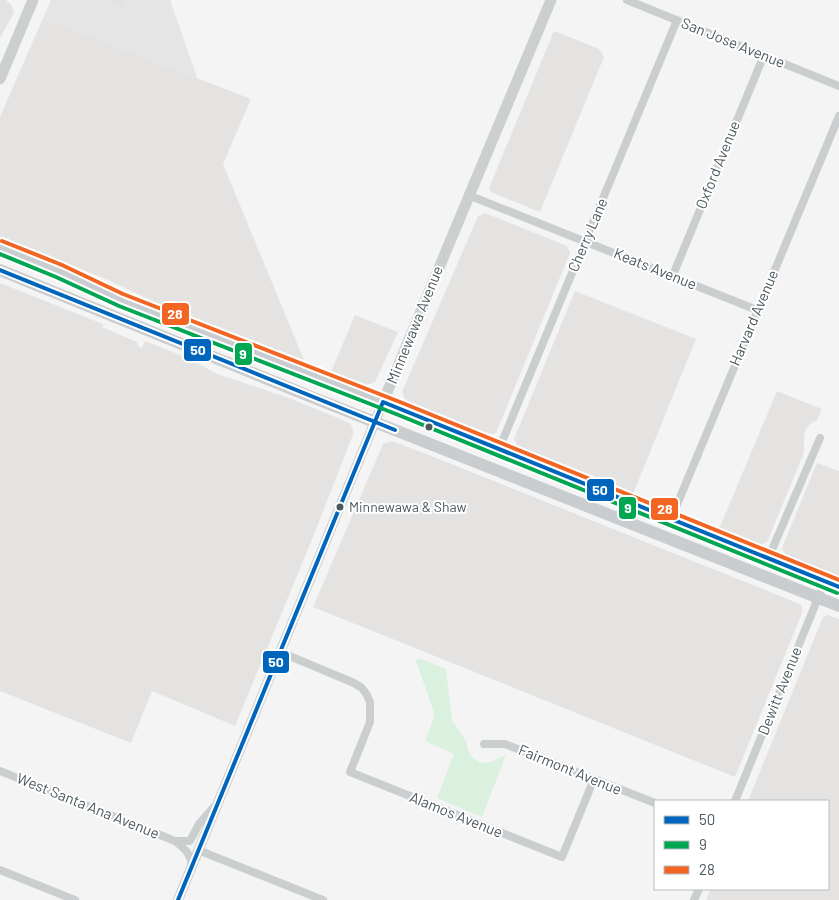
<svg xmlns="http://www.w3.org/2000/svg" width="839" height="900" viewBox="0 0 839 900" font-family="Barlow,sans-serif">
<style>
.commercial{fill:#e4e3e2}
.education{fill:#e6e5e5}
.green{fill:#daf1df}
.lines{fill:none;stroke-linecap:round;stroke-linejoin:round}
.minor{stroke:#cbcecf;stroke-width:8}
.tertiary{stroke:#cbcecf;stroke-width:10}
.secondary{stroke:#cccfd0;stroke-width:11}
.primary{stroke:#c9cdcf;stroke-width:12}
.bus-1-casing{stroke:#fff;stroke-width:8}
.bus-2-casing{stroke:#fff;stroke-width:8}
.bus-3-casing{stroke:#fff;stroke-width:8}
.bus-1{stroke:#0065bd;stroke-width:4}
.bus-2{stroke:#00a651;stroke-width:4}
.bus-3{stroke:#f26522;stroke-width:4}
.bus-dot{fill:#4b595f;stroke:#fff;stroke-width:2}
.labels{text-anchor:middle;stroke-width:4;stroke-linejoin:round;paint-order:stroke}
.bus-label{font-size:14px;fill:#4b595f;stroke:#fff;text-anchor:start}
.street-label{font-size:15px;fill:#4b595f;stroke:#fff}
.line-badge{stroke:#fff;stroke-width:2}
.badge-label{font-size:14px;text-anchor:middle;font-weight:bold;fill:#fff}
</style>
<rect width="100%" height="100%" fill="#f4f4f4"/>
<path class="commercial" d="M 0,0 L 7,0 L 7,2 L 11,4 L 14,13 L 0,38 Z
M 103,0 L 127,0 L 124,8 Z
M 43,18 L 251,99 L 223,164 L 304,360 L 165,307 L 108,280 L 0,236 L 0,117 Z
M 554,31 L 599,49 L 604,57 L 540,212 L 491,192 L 489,188 Z
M 485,213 L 567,246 L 570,253 L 496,433 L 488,435 L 406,402 L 402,392 L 478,216 Z
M 0,283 L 103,324 L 102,327 L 137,342 L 139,347 L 142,348 L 145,341 L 190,359 L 217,374 L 289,398 L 350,423 L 354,432 L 315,532 L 235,726 L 152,691 L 131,743 L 0,691 Z
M 575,291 L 696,339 L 633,494 L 518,448 L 514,439 Z
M 355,315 L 398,332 L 375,382 L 366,385 L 331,372 Z
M 777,391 L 822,409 L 817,420 L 810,424 L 805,431 L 804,438 L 804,453 L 767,542 L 760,545 L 719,529 Z
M 392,441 L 429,455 L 800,604 L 802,607 L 802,613 L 735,777 L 313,607 L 383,444 Z
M 817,463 L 839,471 L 839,577 L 786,556 L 782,548 Z
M 828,615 L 839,619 L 839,900 L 706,900 L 711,889 L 828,889 L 828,801 L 748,801 L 823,617 Z"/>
<path class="education" d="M 51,0 L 103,0 L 124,8 L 127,0 L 170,0 L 198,80 L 43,18 Z"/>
<path class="green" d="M 419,658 L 446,669 L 452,720 L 467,743 L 467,749 L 472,757 L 479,762 L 488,763 L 506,755 L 482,817 L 437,798 L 454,754 L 425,741 L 434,717 L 434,712 L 416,661 Z"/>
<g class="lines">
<path class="minor" d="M 627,0 L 839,86
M 468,195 L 757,310
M 673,275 L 764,55
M 499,449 L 677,20
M 671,519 L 839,116
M 768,559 L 820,438
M 280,652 L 354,683 L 362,688 L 367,695 L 370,702 L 370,722 L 350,772 L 562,857 L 594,779
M 484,744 L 505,744 L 655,803
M 0,771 L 175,841 C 185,849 190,853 192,865
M 735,801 L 825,581
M 176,841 L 190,841 L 199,824 L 214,807
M 198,850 L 323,900
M 0,870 L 75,900
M 694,900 L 699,889"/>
<path class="tertiary" d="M 178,900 L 383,402"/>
<path class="secondary" d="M 0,79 L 33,0
M 383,402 L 551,0"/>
<path class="primary" d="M 0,247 L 59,271 L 121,300 L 398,408 L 839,587
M 0,270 L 309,396 L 839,606"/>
<g class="bus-1-casing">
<path id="bus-1" d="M 0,270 L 395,430
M 178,900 L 383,402 L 839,587"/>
</g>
<g class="bus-2-casing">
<path id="bus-2" d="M 0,254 L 56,277 L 119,306 L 396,414 L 837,593"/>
</g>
<g class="bus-3-casing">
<path id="bus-3" d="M 2,241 L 62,265 L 123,294 L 400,402 L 839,580"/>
</g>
<use href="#bus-1" class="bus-1"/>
<use href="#bus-2" class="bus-2"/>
<use href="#bus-3" class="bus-3"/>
</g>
<g class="bus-dot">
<circle cx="429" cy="427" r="4.5"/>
<circle cx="340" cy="507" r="4.5"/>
</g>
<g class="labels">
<g class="bus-label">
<text x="349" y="512">Minnewawa &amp; Shaw</text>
</g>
<g class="street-label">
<text transform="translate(733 43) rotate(22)" y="5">San Jose Avenue</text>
<text transform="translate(718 165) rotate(-68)" y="5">Oxford Avenue</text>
<text transform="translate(588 235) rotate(-67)" y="5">Cherry Lane</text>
<text transform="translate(655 269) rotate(22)" y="5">Keats Avenue</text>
<text transform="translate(754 318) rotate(-67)" y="5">Harvard Avenue</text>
<text transform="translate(415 325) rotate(-68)" y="5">Minnewawa Avenue</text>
<text transform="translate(780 691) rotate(-68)" y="5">Dewitt Avenue</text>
<text transform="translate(570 770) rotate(22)" y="5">Fairmont Avenue</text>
<text transform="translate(88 806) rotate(22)" y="5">West Santa Ana Avenue</text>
<text transform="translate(456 815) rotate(22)" y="5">Alamos Avenue</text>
</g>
</g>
<g class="line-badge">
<rect x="161" y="302" width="29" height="24" rx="5" fill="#f26522"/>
<rect x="183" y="338" width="29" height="24" rx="5" fill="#0065bd"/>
<rect x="234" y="342" width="19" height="24" rx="5" fill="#00a651"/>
<rect x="586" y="478" width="29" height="24" rx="5" fill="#0065bd"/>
<rect x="618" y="496" width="19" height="24" rx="5" fill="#00a651"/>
<rect x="650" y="497" width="29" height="24" rx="5" fill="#f26522"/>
<rect x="262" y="650" width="28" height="24" rx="5" fill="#0065bd"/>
</g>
<g class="badge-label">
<text x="175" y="319">28</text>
<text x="198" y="355">50</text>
<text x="243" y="359">9</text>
<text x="600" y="495">50</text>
<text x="628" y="513">9</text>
<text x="665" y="514">28</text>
<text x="276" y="667">50</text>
</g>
<rect x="654" y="800" width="175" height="90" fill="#ffffff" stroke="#b7bdbf"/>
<rect x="664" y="816" width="25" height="8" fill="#0065bd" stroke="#b7bdbf"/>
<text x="699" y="825" font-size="15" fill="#4b595f">50</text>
<rect x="664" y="841" width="25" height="8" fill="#00a651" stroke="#b7bdbf"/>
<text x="699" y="850" font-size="15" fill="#4b595f">9</text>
<rect x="664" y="866" width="25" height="8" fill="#f26522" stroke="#b7bdbf"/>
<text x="699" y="875" font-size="15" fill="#4b595f">28</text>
</svg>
